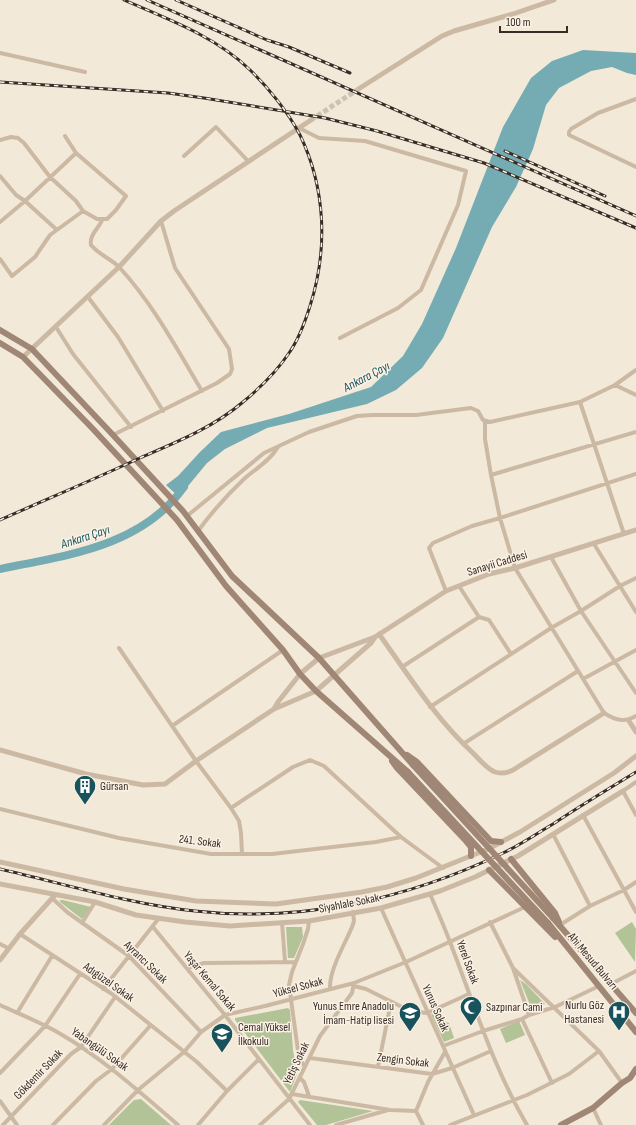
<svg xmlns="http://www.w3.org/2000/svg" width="636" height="1125" viewBox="0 0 636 1125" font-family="'Sofia Sans Condensed',sans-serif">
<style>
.green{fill:#b2c397}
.water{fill:#75acb3}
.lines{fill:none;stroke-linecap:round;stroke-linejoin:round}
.river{stroke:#75acb3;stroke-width:8}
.tertiary-tunnel{stroke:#cdc3b4;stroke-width:5;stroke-dasharray:5 2.5;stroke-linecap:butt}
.minor{stroke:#ccb9a3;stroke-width:4}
.tertiary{stroke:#ccb9a3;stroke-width:5}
.secondary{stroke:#a08775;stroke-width:6}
.rail-casing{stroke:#372c26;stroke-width:3}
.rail{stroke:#fbf2e5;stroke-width:1.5;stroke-dasharray:4.5;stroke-linecap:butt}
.secondary-bridge{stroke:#a08775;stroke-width:6}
.labels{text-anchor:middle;stroke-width:3;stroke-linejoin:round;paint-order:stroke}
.street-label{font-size:12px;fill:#372c26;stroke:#fbf2e5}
.poi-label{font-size:12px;fill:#372c26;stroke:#fbf2e5;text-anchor:start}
.water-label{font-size:13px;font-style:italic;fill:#18525c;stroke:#fbf2e5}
</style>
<rect width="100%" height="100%" fill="#f3e9d8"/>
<path class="green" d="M 60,900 L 63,900 L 91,907 L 82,919 L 60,902 Z
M 632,922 L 636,929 L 635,962 L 615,933 Z
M 286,927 L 302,927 L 303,937 L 294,958 L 288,958 Z
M 520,980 L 526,984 L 545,1004 L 532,1010 Z
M 288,1008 L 290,1010 L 293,1050 L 297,1074 L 290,1092 L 235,1020 L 235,1018 Z
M 439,1011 L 446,1022 L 449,1023 L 454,1038 L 444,1042 L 431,1014 Z
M 519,1021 L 525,1035 L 506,1043 L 500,1029 Z
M 141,1099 L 171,1125 L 109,1125 L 134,1100 Z
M 300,1100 L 373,1111 L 326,1125 L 317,1125 L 298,1102 Z"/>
<path class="water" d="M 583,50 L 636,53 L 636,75 L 627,73 L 612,67 L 591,71 L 559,88 L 546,105 L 533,149 L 516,187 L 492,227 L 443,338 L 422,368 L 396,390 L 367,404 L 267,428 L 225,449 L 207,463 L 179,497 L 166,485 L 178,476 L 200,452 L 221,432 L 289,414 L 371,387 L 403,356 L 422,324 L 456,248 L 503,127 L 531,78 L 552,61 Z"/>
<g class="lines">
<path class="river" d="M 0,569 C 67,555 141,547 184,487"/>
<path class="tertiary-tunnel" d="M 311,120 L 360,88"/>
<path class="minor" d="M 0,53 L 85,72
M 636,99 L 598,113 L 571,129 L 569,132 L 569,135 L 636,167
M 299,128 L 319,138 L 365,141 L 466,171 L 458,205 L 421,290 L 398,308 L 340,338
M 0,140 L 11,137 L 18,138 L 24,143 L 50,177 L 76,201 L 83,211 L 97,219 L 107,219 L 116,210 L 126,196 L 76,153 L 65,136
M 184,156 L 216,127 L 248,161
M 0,176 L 16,195 L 25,201 L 57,230
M 102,220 C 99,228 89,235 91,245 C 99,255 112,259 120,268 C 153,304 177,349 202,391
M 0,222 L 25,201 L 76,153
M 0,259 L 12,276 L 35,257 L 50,235 L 83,211
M 88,297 L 118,337 L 163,411
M 56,327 L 73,354 L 131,427
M 615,385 L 636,395
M 580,402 L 624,534
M 485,422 L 485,439 L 491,475 L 500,518 L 515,568 L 604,713 C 615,720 625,723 636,716
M 113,435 L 217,383 L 230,374 L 232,369 L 229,349 L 175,268 L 161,221
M 491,475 L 636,432
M 187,516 L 264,453 L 309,432 L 357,416 L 373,415 L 416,415 L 471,408 L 478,411 L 483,420 L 490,422 L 580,402 L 615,385 L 636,370
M 198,531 C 212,512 227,495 244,479 C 255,469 270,461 278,447
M 594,544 L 636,612
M 551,557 L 581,611 L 636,693
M 446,591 L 429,548 L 433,543 L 472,526 L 500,518 L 636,474
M 479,617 L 489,620 L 511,654
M 119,648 L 196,761 L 231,808 L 239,821 L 241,833 L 242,854
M 402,667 L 479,617 L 459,586
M 583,679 L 636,650
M 430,707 L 551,628 L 581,611 L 620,586 L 636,578
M 172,726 L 283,650
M 463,744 L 578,671
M 636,782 L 623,791 L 636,815
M 231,808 L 293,767 L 310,760 L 324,766 L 401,837 L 443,868
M 0,809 L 119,838 L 211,854 L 272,854 L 376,842 L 401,837
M 583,815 L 636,912
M 553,834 L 590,906
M 430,894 C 437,910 444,926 450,942 C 474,1004 493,1067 527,1125
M 52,898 L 67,912 L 129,956 L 201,1032
M 381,908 L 474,1115
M 490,922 L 513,968 L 529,1015
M 82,923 L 95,902
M 282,923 L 285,961
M 560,925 L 590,906 L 624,890 L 636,882
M 153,927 L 225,1015 L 310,1125
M 20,934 L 112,994 L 197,1062 L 227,1091
M 0,944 L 8,948
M 187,968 L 204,963 L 296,962
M 513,968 L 599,1051 L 622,1083
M 611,984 L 636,971
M 354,986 L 366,989 L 410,1011 L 427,1013 L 469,994
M 103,989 L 159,918
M 330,989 C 329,970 345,944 352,927 L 354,921 L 353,912
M 0,1005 C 19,1014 40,1022 59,1033 C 102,1058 140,1092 178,1125
M 17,1013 L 52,956
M 522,1019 L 552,1083
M 443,1046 L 483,1031 L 522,1019 L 529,1015 L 555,1007 L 599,986
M 310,1058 L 432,1074 L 452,1068 L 491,1051
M 305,1067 L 299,1058 L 289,985 L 292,972 L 303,944 L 308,929 L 309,921
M 378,1067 L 391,1002
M 0,1073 L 45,1026 L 80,974
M 300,1078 L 304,1082 L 309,1096
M 292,1094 L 390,1110 L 416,1111
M 0,1101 L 17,1125
M 593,1108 L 601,1125
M 416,1111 L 428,1082 L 445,1052
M 416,1111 L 423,1125
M 3,1125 L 71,1054 L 81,1047 L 115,997
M 53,1125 L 96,1081 L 112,1069 L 150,1026
M 104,1125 L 138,1090 L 184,1052 L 201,1032 L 225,1015 L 265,1006 L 354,983 L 406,962 L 525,907
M 198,1125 L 227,1091 L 259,1059
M 260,1125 L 289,1099 L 320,1036 L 352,993 L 354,983
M 336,1125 L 388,1110
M 450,1125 L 527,1095 L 569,1074 L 599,1051"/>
<path class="tertiary" d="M 360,88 L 442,36 L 454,31 L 513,14 L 554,0
M 23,357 L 119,267 L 161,221 L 174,211 L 311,120
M 379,634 C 409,676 436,719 474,754 C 480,760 487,769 495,772 C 501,774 507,773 513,770 L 604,713
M 274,709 L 278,702 L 300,674 L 319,658 L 375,637 L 446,591 L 489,574 L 515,568 L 636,530
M 629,721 L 636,732
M 0,750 L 86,774 L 143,785 L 165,784 L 196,761 L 274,709 L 316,691 L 371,643 L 375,637
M 0,862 L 124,889 L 196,901 L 276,904 L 362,892 L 387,887 L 416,878 L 488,849 L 520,832 L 614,773 L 636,756
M 0,884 L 95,902 L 136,915 L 185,922 L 230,926 L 309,921 L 381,908 L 440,891 L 475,877 L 518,856 L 623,791
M 0,960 L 20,934 L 55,895"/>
<path class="secondary" d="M 0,330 L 32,349 L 113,435 L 183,511 L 232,576 L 319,658 L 413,765
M 0,343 L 23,357 L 93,429 L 177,520 L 226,586 L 283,650 L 300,674 L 316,691 L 408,772
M 407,755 L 417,762 L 491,841 L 501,842
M 392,761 L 397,768 L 466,841 L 471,847 L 471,856
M 511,859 L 555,913 L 559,922
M 489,870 L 555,937
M 553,918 L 636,1013
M 548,923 L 636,1032
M 630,1078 L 636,1069
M 561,1125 L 593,1108 L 622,1083 L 630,1078"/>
<g class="rail-casing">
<path id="rail" d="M 147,0 L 636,216
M 176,0 L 267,40 L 289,47 L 350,73
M 0,82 L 168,93 L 204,98 L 325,118 L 377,131 L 484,163 L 636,228
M 505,151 L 605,196
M 0,520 C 47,499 95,479 142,457 C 177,442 214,427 243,402 C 260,388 277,371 289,353 C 299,339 305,322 310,306 C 328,250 326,189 300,135 C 288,112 268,87 249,69 C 215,36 167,19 124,0
M 0,869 C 65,884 129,904 195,911 C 301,923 408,899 503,853 C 520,845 536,834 553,824 C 580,806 608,789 636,772"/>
</g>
<use href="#rail" class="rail"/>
<path class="secondary-bridge" d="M 413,765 L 553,918
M 408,772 L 548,923"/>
</g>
<defs>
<g id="building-pin" transform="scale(1.15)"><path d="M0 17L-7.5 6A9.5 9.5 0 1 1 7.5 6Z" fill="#18525c" stroke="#fbf2e5"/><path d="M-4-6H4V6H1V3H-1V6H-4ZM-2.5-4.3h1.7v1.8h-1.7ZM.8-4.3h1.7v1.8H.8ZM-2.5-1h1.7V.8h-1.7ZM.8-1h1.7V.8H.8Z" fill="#fff"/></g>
<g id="mosque-pin" transform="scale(1.15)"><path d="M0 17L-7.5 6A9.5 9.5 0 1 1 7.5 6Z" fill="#18525c" stroke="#fbf2e5"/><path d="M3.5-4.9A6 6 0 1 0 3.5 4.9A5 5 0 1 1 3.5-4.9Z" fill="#fff"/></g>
<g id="hospital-pin" transform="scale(1.15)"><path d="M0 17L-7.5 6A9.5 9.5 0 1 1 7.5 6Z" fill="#18525c" stroke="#fbf2e5"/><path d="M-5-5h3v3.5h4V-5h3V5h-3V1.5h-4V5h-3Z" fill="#fff"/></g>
<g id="school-pin" transform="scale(1.15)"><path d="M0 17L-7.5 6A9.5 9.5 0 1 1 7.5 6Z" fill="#18525c" stroke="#fbf2e5"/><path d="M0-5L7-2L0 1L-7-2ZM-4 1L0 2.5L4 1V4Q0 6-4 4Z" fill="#fff"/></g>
</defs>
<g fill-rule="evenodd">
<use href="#building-pin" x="85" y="786"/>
<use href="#mosque-pin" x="471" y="1007"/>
<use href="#hospital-pin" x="619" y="1012"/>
<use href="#school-pin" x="410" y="1013"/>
<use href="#school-pin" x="222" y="1034"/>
</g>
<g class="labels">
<g class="street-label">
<text transform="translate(497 563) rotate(-17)" y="4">Sanayii Caddesi</text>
<text transform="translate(200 841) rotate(7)" y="4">241. Sokak</text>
<text transform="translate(349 903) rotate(-11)" y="4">Siyahlale Sokak</text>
<text transform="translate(593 961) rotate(50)" y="4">Ahi Mesud Bulvarı</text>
<text transform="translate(146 962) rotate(44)" y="4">Ayrancı Sokak</text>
<text transform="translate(468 962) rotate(70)" y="4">Yerel Sokak</text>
<text transform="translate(210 981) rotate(50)" y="4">Yaşar Kemal Sokak</text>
<text transform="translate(109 982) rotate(35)" y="4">Adıgüzel Sokak</text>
<text transform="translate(298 987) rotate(-15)" y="4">Yüksel Sokak</text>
<text transform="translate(436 1008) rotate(66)" y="4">Yunus Sokak</text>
<text transform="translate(100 1049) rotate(35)" y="4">Yabangülü Sokak</text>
<text transform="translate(403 1060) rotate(7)" y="4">Zengin Sokak</text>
<text transform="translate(296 1063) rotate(-64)" y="4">Yetiş Sokak</text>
<text transform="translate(38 1074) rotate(-46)" y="4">Gökdemir Sokak</text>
</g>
<g class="poi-label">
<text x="100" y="790">Gürsan</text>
<text x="604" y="1009" text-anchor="end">Nurlu Göz<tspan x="604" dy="14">Hastanesi</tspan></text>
<text x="394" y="1010" text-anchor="end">Yunus Emre Anadolu<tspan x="394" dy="14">İmam-Hatip lisesi</tspan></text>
<text x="486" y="1011">Sazpınar Cami</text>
<text x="238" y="1031">Cemal Yüksel<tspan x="238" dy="14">İlkokulu</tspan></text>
</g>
<g class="water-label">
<text transform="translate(366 376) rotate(-28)" y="5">Ankara Çayı</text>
<text transform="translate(85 536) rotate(-18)" y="5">Ankara Çayı</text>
</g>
</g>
<path d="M500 26v6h67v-6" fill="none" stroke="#372c26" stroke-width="2"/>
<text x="506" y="26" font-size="12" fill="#372c26" stroke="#fbf2e5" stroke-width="3" paint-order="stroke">100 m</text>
</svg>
